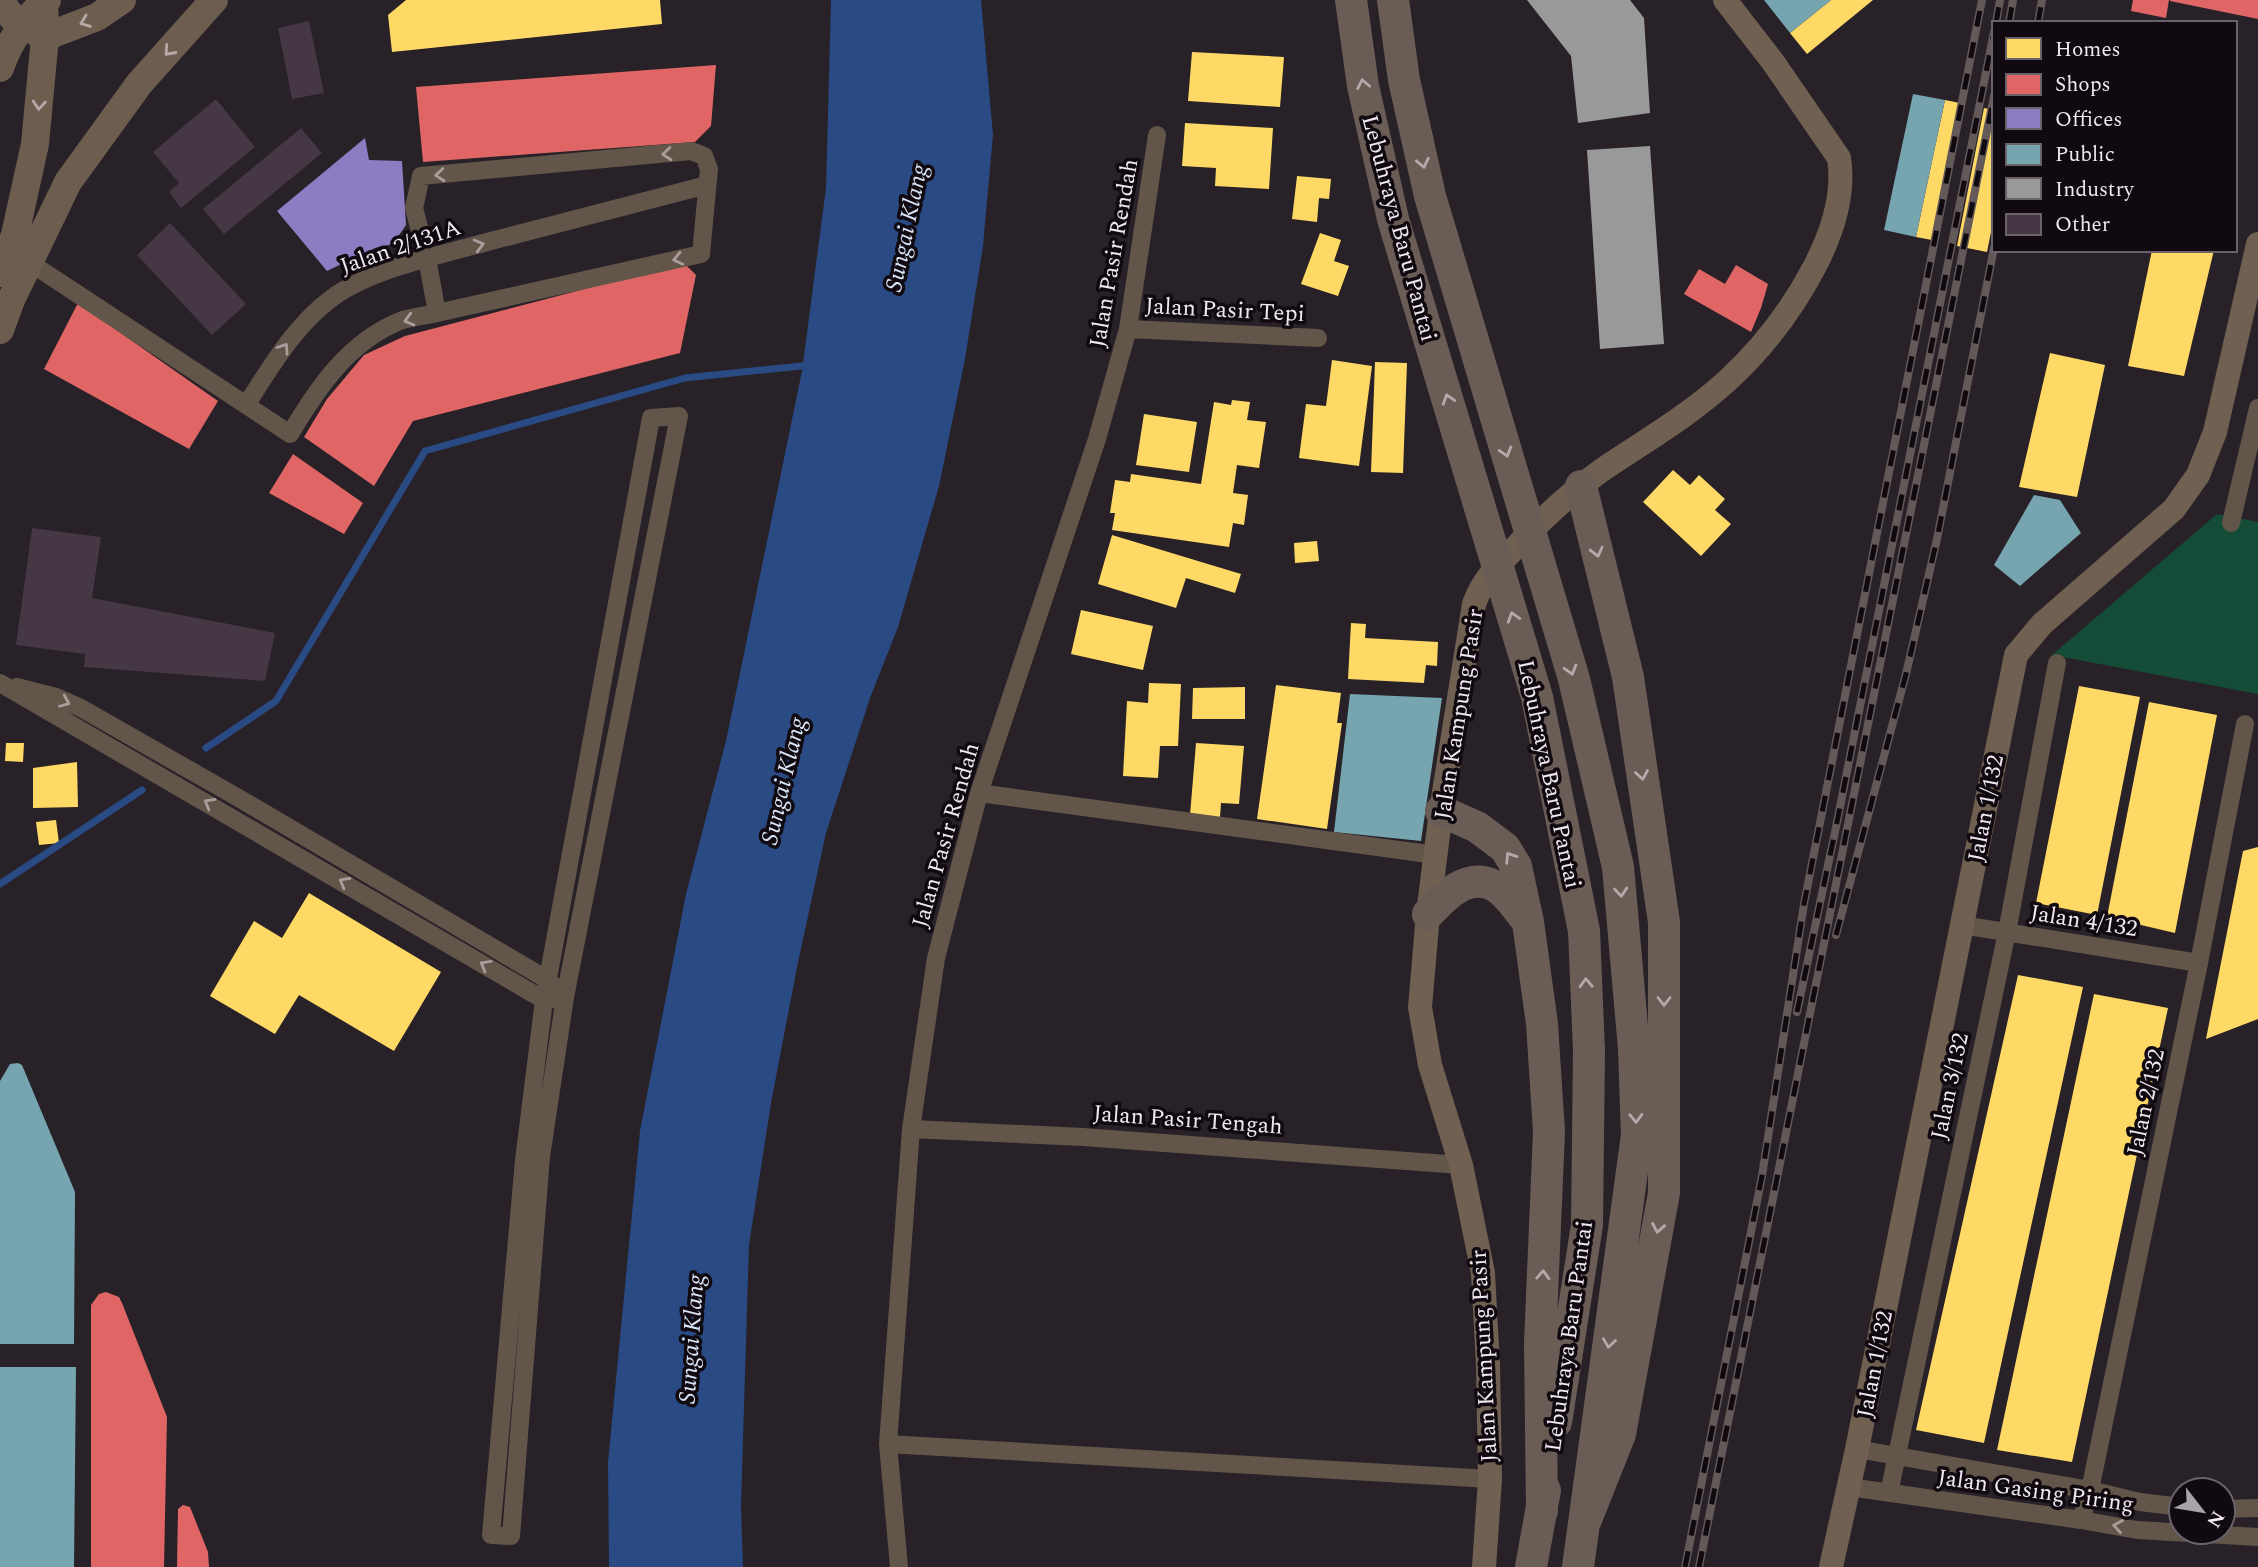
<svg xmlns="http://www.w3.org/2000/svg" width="2258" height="1567" viewBox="0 0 2258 1567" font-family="Spectral,serif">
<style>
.green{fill:#154c37}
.water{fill:#294a82}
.homes{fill:#ffd966}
.shops{fill:#e06666}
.offices{fill:#8e7cc3}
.public{fill:#76a5af}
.industry{fill:#999}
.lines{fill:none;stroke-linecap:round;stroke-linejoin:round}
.stream{stroke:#294a82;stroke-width:7}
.building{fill:#453744}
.street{stroke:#625549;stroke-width:18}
.secondary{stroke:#6f6051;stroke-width:24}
.primary{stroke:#6d5d4e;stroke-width:28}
.highway{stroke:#6a5d56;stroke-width:32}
.rail-casing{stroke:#625958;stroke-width:8}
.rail{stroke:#100a10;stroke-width:5;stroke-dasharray:16;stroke-linecap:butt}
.highway-bridge{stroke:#6a5d56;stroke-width:32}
.oneway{stroke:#b5a9a7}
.oneway2{stroke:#b4a9ab}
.oneway3{stroke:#a99e9c}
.labels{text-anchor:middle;stroke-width:7;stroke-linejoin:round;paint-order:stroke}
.street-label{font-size:23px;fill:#f0e7f0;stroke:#100a10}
.water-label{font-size:24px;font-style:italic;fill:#d8e4f6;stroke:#100a10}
</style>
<rect width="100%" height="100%" fill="#282128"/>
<path class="green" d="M 2217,514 L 2258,522 L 2258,694 L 2052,655 Z"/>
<path class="water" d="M 831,0 L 981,0 L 993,135 L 983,246 L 965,359 L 939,486 L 898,627 L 870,698 L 826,833 L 797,967 L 771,1103 L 749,1245 L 741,1506 L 743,1567 L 609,1567 L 608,1462 L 640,1131 L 686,894 L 726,741 L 802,371 L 826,188 Z"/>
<path class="homes" d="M 406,0 L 660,0 L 662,24 L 392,52 L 388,15 Z
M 1831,0 L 1873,0 L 1807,54 L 1790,33 Z
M 1192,52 L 1284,57 L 1280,107 L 1188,101 Z
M 1945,100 L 1965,104 L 1937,241 L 1916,237 Z
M 1984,108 L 1994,110 L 1994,217 L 1987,252 L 1957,246 Z
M 1185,123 L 1273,128 L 1269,189 L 1215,186 L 1216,168 L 1182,166 Z
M 1297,176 L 1331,179 L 1329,199 L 1319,198 L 1317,222 L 1292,219 Z
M 1320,233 L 1341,240 L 1334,261 L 1349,266 L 1338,296 L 1301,284 Z
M 2152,250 L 2214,250 L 2184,376 L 2128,366 Z
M 2050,353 L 2105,365 L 2077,497 L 2019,487 Z
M 1332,360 L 1372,366 L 1359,466 L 1299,458 L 1306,404 L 1326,406 Z
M 1375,362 L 1407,363 L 1403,473 L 1371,472 Z
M 1232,400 L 1250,402 L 1247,420 L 1266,422 L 1259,468 L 1237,465 L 1233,493 L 1248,495 L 1244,525 L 1233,523 L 1229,547 L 1112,530 L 1115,513 L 1110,513 L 1115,480 L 1130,482 L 1131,474 L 1201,484 L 1214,402 L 1231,405 Z
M 1144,414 L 1197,422 L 1189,472 L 1136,465 Z
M 1673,470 L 1690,485 L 1699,475 L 1725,499 L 1715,510 L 1731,524 L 1701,556 L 1643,502 Z
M 1112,535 L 1241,574 L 1235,593 L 1186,578 L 1176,608 L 1098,584 Z
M 1317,541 L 1319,561 L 1295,563 L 1294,543 Z
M 1081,610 L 1153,626 L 1143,670 L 1071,654 Z
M 1351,623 L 1366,624 L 1365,638 L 1438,642 L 1437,666 L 1426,665 L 1424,683 L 1348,679 Z
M 1149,683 L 1181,684 L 1178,746 L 1160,746 L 1158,778 L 1123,776 L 1127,701 L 1148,703 Z
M 1276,685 L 1341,693 L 1337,723 L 1342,723 L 1327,829 L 1257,819 Z
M 2079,686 L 2140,697 L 2097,915 L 2036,903 Z
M 1245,687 L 1245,719 L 1192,719 L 1193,688 Z
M 2149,702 L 2217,715 L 2175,933 L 2107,917 Z
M 6,743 L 24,743 L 23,762 L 5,761 Z
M 1196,743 L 1244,746 L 1239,804 L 1221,803 L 1220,817 L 1190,815 Z
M 77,762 L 78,807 L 33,808 L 33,768 Z
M 56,820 L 59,843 L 39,845 L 36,822 Z
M 2258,847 L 2258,1019 L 2206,1039 L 2243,851 Z
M 309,893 L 441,972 L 394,1051 L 299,995 L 275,1034 L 210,996 L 254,921 L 282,938 Z
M 2018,975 L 2083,987 L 1984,1443 L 1916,1430 Z
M 2094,994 L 2168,1008 L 2072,1462 L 1997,1450 Z"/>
<path class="shops" d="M 2133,0 L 2169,0 L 2166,18 L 2131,11 Z
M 2170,0 L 2258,0 L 2258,19 L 2170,1 Z
M 716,65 L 711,126 L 695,142 L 423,162 L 416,87 Z
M 684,263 L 696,275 L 680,353 L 413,421 L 374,486 L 304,437 L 327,399 L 364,355 L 405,336 Z
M 1736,265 L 1768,284 L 1761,308 L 1751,332 L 1684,294 L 1699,269 L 1725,284 Z
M 78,303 L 218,401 L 189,449 L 44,369 Z
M 293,454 L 363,503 L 344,534 L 269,493 Z
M 106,1292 L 119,1297 L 122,1303 L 167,1417 L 164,1567 L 91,1567 L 91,1305 L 99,1294 Z
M 183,1505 L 190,1507 L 208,1552 L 209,1567 L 177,1567 L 178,1509 Z"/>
<path class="offices" d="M 365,138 L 369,160 L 402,161 L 406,225 L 393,244 L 375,248 L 327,271 L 277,211 Z"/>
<path class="public" d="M 1764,0 L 1831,0 L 1790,33 Z
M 1913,94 L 1945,100 L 1916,237 L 1884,230 Z
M 2034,495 L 2060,500 L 2081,533 L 2020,586 L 1994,565 Z
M 1350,694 L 1442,698 L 1421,841 L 1334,832 Z
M 18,1063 L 22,1065 L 75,1192 L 74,1344 L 0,1344 L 0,1081 L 10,1064 Z
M 0,1367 L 76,1367 L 74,1567 L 0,1567 Z"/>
<path class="industry" d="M 1527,0 L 1630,0 L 1644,18 L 1650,113 L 1578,123 L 1571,56 Z
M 1650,146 L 1664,344 L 1600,349 L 1587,150 Z"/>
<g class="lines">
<path class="stream" d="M 206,748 L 276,701 L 425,451 L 685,378 L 811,365
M 0,884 L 142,790"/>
</g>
<path class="building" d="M 309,21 L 324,93 L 292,99 L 278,28 Z
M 216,99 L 255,147 L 181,208 L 169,192 L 179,183 L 153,152 Z
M 301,128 L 322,153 L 224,234 L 203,209 Z
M 170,223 L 246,304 L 212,335 L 137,255 Z
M 32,528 L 101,537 L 92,598 L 275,633 L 265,681 L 84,667 L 85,654 L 16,645 Z"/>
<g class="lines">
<path class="street" d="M 29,262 L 290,434 C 317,389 348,342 400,321 C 411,317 425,316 437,313 L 701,254 L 709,169 L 704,156 L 691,151 L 421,176 L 414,208 L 427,258 L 437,313
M 1128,329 L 1318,338
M 246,405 C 271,367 295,325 332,298 C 371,269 444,254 491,241 C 563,223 635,204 707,185
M 679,416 L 565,997 L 541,1157 L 511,1536 L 491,1535 L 524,1160 L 544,1000 L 651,418 Z
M 2231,523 L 2258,408
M 0,683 L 544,1000 L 555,999
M 17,687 L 56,697 L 81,708 L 242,800 L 548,980 L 554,986
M 979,793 L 1436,855
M 1962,925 L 2199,963
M 911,1129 L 1083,1137 L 1461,1165
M 888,1444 L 1490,1479
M 1857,1449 L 2090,1490 L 2140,1502 L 2181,1507
M 1849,1487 L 2081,1520 L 2137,1530 L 2258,1537
M 1889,1493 L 2007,932 L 2057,663
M 2223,1509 L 2258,1508
M 2081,1520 L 2090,1490 L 2199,963 L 2245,724
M 899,1567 L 888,1444 L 911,1129 L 936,958 L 979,793 L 1097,439 L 1128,329 L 1157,135"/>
<path class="secondary" d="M 1484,1567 L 1490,1479 L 1488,1365 L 1483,1273 L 1461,1165 L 1430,1065 L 1420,1007 L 1428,914 L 1441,811 L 1474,604 C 1482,581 1498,565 1515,548 C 1541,520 1571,492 1602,470 C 1645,441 1690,415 1728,380 C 1763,348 1793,308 1815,266 C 1832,233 1845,196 1839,158 L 1773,62 L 1725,0
M 1831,1567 L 1857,1449 L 2016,655 L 2042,624 L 2174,509 L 2198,475 L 2215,432 L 2258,244"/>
<path class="primary" d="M 0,1 L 12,17 L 39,34
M 45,37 L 97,17 L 122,0
M 0,68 C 9,42 25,18 47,0
M 0,273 L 15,235 L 35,144 L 45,37 L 44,0
M 0,330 L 11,300 L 68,182 L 139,84 L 214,0"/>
<path class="highway" d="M 1581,486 L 1628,677 L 1664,922 L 1664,1193 L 1620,1434 L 1585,1522
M 1441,811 L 1477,827 L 1505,848 L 1516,866 L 1528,922 L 1542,1024 L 1549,1132 L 1540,1343 L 1542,1511
M 1428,914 C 1445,896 1466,873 1493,885 C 1507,892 1518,910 1527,921
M 1556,1422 L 1587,1225 L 1589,1051
M 1531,1567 L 1545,1490
M 1578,1567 L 1637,1135 L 1634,1049"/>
<g class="rail-casing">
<path id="rail" d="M 1996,23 L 2000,0
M 2009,23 L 2013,0
M 2038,23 L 2042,0
M 1836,935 L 1906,674 L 1937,539 L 1994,248
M 1797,1012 L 1835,832 L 1994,32
M 1685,1567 L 1762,1176 L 1804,904 L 1982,0
M 1699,1567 L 1994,96"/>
</g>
<use href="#rail" class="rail"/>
<path class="highway-bridge" d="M 1351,0 L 1363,86 L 1393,219 L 1537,697 L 1584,931 L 1589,1051
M 1393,0 L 1404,80 L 1430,196 L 1574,679 L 1618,867 L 1634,1049"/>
</g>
<defs><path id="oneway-chevron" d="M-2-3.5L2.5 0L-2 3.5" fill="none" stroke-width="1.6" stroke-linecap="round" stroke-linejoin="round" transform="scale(1.75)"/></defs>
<g class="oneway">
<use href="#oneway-chevron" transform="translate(85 22) rotate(159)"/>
<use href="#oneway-chevron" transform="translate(169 51) rotate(132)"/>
<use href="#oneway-chevron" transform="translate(39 105) rotate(95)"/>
</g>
<g class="oneway2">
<use href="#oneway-chevron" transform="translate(1363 84) rotate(-101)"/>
<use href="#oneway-chevron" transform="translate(1423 163) rotate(78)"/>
<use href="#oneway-chevron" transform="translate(1448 399) rotate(-107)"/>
<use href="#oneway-chevron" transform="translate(1506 452) rotate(73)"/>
<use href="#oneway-chevron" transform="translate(1597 552) rotate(76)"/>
<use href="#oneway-chevron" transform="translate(1513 617) rotate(-107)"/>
<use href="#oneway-chevron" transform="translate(1571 670) rotate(74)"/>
<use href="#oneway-chevron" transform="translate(1642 775) rotate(81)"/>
<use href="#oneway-chevron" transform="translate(1510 857) rotate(-123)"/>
<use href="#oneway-chevron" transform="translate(1621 892) rotate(85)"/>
<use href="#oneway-chevron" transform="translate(1586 983) rotate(-92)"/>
<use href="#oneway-chevron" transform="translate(1664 1001) rotate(90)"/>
<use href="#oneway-chevron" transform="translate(1636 1118) rotate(88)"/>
<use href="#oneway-chevron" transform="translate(1658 1228) rotate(100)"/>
<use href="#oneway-chevron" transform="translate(1543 1275) rotate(-87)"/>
<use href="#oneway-chevron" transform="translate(1609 1343) rotate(98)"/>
</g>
<g class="oneway3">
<use href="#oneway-chevron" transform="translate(667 154) rotate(175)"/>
<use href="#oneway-chevron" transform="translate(440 175) rotate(175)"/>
<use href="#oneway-chevron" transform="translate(479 245) rotate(-15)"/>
<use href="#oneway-chevron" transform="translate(678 259) rotate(167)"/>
<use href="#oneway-chevron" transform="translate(409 320) rotate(165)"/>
<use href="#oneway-chevron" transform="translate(284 348) rotate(-56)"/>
<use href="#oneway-chevron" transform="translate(65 702) rotate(23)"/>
<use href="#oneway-chevron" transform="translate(209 803) rotate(-150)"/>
<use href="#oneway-chevron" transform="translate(344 882) rotate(-150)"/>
<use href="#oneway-chevron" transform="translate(485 965) rotate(-150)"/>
<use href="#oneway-chevron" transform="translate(2118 1526) rotate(-170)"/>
</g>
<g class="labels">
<g class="street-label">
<text transform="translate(1400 228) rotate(75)" y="8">Lebuhraya Baru Pantai</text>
<text transform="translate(400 246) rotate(-19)" y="8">Jalan 2/131A</text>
<text transform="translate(1113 253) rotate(-80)" y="8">Jalan Pasir Rendah</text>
<text transform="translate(1225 309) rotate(3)" y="8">Jalan Pasir Tepi</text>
<text transform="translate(1458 714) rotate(-81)" y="8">Jalan Kampung Pasir</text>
<text transform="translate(1550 774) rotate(78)" y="8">Lebuhraya Baru Pantai</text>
<text transform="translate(1985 808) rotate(-79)" y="8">Jalan 1/132</text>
<text transform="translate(945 835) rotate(-74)" y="8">Jalan Pasir Rendah</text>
<text transform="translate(2084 920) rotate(9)" y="8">Jalan 4/132</text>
<text transform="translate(1949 1086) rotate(-78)" y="8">Jalan 3/132</text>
<text transform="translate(2145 1102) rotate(-78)" y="8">Jalan 2/132</text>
<text transform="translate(1188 1119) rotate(4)" y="8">Jalan Pasir Tengah</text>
<text transform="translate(1568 1336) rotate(-82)" y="8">Lebuhraya Baru Pantai</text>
<text transform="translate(1483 1356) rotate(-93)" y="8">Jalan Kampung Pasir</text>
<text transform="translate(1874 1364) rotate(-79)" y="8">Jalan 1/132</text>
<text transform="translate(2036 1490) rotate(8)" y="8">Jalan Gasing Piring</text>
</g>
<g class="water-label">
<text transform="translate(906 228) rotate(-78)" y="8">Sungai Klang</text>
<text transform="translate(783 781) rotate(-77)" y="8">Sungai Klang</text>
<text transform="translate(691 1339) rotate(-86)" y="8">Sungai Klang</text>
</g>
</g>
<rect x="1992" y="21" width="245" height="231" fill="#100a10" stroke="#6a626a" stroke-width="2"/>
<rect x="2006" y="38" width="35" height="21" fill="#ffd966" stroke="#6a626a" stroke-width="2"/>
<text x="2055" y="56" font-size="21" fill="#f0e7f0">Homes</text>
<rect x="2006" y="74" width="35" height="21" fill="#e06666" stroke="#6a626a" stroke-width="2"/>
<text x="2055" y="91" font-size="21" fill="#f0e7f0">Shops</text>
<rect x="2006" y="108" width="35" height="21" fill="#8e7cc3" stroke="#6a626a" stroke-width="2"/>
<text x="2055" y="126" font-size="21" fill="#f0e7f0">Offices</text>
<rect x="2006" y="144" width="35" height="21" fill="#76a5af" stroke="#6a626a" stroke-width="2"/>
<text x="2055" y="161" font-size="21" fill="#f0e7f0">Public</text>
<rect x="2006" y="178" width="35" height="21" fill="#999999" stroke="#6a626a" stroke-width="2"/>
<text x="2055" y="196" font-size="21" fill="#f0e7f0">Industry</text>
<rect x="2006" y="214" width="35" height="21" fill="#453744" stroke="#6a626a" stroke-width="2"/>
<text x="2055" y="231" font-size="21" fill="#f0e7f0">Other</text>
<g transform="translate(2202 1511) rotate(121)"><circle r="33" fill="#100a10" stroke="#6a626a" stroke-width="2"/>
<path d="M0-5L12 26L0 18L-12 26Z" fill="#aaa2aa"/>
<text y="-10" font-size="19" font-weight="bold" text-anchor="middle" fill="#f0e7f0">N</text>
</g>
</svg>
